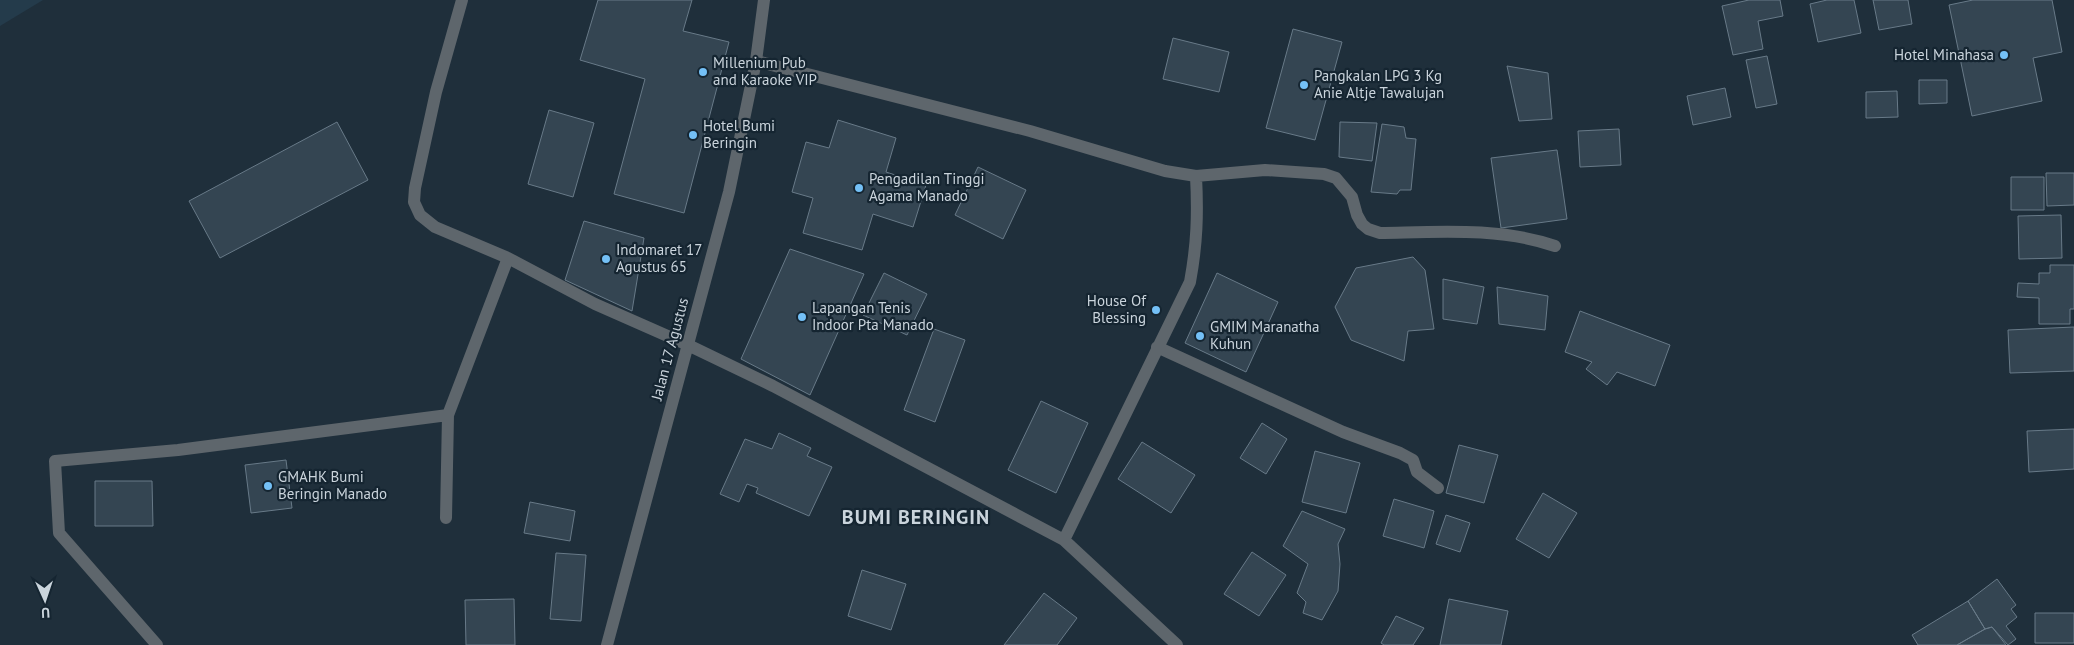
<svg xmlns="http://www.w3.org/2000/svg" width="2074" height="645" viewBox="0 0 2074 645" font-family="'PT Sans',sans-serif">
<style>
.built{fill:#243b4b}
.building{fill:#344552;stroke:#687a88}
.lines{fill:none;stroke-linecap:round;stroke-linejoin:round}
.minor{stroke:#5e666c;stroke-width:12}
.poi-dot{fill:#74c0f6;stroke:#152531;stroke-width:2}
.labels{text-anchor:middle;stroke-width:4.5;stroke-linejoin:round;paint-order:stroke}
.poi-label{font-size:15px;fill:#cad4dc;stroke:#152531;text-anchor:start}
.street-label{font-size:15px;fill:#cad4dc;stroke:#152531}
.district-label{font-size:20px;font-weight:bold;letter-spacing:1px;fill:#cad4dc;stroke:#152531}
</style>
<rect width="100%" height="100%" fill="#1f2f3b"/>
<path class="built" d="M 0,0 L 43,0 L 0,26 Z"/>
<path class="building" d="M 598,0 L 692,0 L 683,31 L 729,42 L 684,213 L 614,194 L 645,79 L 580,60 Z
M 1749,0 L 1780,0 L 1783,16 L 1758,21 L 1763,49 L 1733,55 L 1722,6 Z
M 1827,0 L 1854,0 L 1861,33 L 1818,42 L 1810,4 Z
M 1873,0 L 1908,0 L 1912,24 L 1879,30 Z
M 1973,0 L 2052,0 L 2062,52 L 2033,58 L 2042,101 L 1972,116 L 1949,5 Z
M 1293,29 L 1342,42 L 1315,140 L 1266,128 Z
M 1173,38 L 1229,52 L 1219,92 L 1163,79 Z
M 1767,56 L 1777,104 L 1756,108 L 1746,60 Z
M 1507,66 L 1548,73 L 1552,119 L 1519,121 Z
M 1919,80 L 1947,80 L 1947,103 L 1919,104 Z
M 1725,88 L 1731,117 L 1693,125 L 1687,96 Z
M 1897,91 L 1898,117 L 1866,118 L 1866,92 Z
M 549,110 L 594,123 L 573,197 L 528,184 Z
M 838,120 L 896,138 L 886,172 L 926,185 L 913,227 L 873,214 L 862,250 L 803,233 L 813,198 L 792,192 L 806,142 L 829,148 Z
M 337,122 L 368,180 L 220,258 L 189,201 Z
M 1340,122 L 1377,123 L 1372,161 L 1339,157 Z
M 1382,124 L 1404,127 L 1406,138 L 1416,139 L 1411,190 L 1400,190 L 1397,194 L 1371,192 Z
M 1619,129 L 1621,165 L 1580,167 L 1578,131 Z
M 1557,150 L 1567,219 L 1501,228 L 1491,158 Z
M 978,167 L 1026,190 L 1003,239 L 955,215 Z
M 2046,173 L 2074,173 L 2074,205 L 2047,206 Z
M 2011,177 L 2044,177 L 2044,210 L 2011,210 Z
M 2061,215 L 2062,258 L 2019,259 L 2018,216 Z
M 584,221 L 644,238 L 632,311 L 565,280 Z
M 790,249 L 864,274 L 810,395 L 741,359 Z
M 1413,257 L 1425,270 L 1434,329 L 1408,331 L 1404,361 L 1351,340 L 1335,307 L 1356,268 Z
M 2050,265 L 2074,265 L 2074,309 L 2070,309 L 2070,324 L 2039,324 L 2039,298 L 2017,297 L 2018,283 L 2039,284 L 2039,273 L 2050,273 Z
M 884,273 L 927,294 L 907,335 L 863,315 Z
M 1217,273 L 1278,302 L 1246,372 L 1185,343 Z
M 1443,279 L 1484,287 L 1477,324 L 1443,319 Z
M 1497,287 L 1548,296 L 1545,330 L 1499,324 Z
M 1580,311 L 1670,345 L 1655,386 L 1617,372 L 1607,385 L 1586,369 L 1592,362 L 1565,352 Z
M 2074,327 L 2074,371 L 2010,373 L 2008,330 Z
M 934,329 L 965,340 L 935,422 L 904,410 Z
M 1041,401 L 1088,423 L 1056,493 L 1008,470 Z
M 1262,423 L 1287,439 L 1266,474 L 1240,458 Z
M 2074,429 L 2074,469 L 2029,472 L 2027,431 Z
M 779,433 L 811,448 L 807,456 L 832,467 L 809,516 L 756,493 L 758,488 L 747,484 L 739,502 L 720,494 L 745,439 L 772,449 Z
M 1142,442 L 1195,475 L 1171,513 L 1118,479 Z
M 1459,445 L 1498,455 L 1484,503 L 1446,493 Z
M 1315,451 L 1360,463 L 1346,513 L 1302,502 Z
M 286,460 L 292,508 L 251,513 L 245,465 Z
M 95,481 L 152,481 L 153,526 L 95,526 Z
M 1543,493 L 1577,513 L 1549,558 L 1516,539 Z
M 1394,499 L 1434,511 L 1424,548 L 1383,536 Z
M 530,502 L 575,511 L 570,541 L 524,533 Z
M 1302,511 L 1345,529 L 1338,544 L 1340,564 L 1338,591 L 1322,620 L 1303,613 L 1306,602 L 1297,593 L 1308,564 L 1283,546 Z
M 1446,515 L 1470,523 L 1460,552 L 1436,544 Z
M 1252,552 L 1286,575 L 1259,616 L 1224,594 Z
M 556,553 L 586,555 L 581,621 L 550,619 Z
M 862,570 L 906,584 L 891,630 L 848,616 Z
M 1997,579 L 2016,605 L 2011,609 L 2017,617 L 2006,626 L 2016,639 L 2008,645 L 1992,627 L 1985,629 L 1968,601 Z
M 1044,593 L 1077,618 L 1057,645 L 1004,645 Z
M 514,599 L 515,645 L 466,645 L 465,600 Z
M 1449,599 L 1508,611 L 1501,645 L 1440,645 Z
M 1968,601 L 1985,629 L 1957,645 L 1918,645 L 1912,635 Z
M 2035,613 L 2074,613 L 2074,643 L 2035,643 Z
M 1396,616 L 1424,628 L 1413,645 L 1384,645 L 1381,643 Z
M 1992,627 L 2006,645 L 1957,645 L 1985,629 Z"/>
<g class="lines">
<path class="minor" d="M 462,0 L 436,92 L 415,188 L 414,202 L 420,215 L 435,227 L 508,258 L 595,304 L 688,345 L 773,386 L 1064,540 L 1177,645
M 756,61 L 1030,131 L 1165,171 L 1196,176 L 1265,170 L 1324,174 L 1336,178 L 1352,197 L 1357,215 L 1362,224 L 1368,229 L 1380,233 C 1438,232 1500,227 1555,246
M 1157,347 L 1343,432 L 1400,453 L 1413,460 L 1417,472 L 1438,488
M 446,518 L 448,415
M 1064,540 L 1190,282 C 1197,244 1198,214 1196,176
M 157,645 L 59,533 L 55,461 L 178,450 L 448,415 L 508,258
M 607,645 L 729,192 L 756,61 L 764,0"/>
</g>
<g class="poi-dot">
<circle cx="2004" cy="55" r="5"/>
<circle cx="703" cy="72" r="5"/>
<circle cx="1304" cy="85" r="5"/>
<circle cx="693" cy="135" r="5"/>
<circle cx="859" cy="188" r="5"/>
<circle cx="606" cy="259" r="5"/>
<circle cx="1156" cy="310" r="5"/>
<circle cx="802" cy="317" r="5"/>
<circle cx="1200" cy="336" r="5"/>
<circle cx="268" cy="486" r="5"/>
</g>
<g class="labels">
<g class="poi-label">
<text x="1994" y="60" text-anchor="end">Hotel Minahasa</text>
<text x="713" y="68">Millenium Pub<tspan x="713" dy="17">and Karaoke VIP</tspan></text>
<text x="1314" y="81">Pangkalan LPG 3 Kg<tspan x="1314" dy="17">Anie Altje Tawalujan</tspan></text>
<text x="703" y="131">Hotel Bumi<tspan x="703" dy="17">Beringin</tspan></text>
<text x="869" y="184">Pengadilan Tinggi<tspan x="869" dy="17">Agama Manado</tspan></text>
<text x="616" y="255">Indomaret 17<tspan x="616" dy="17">Agustus 65</tspan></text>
<text x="1146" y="306" text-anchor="end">House Of<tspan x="1146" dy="17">Blessing</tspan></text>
<text x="812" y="313">Lapangan Tenis<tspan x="812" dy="17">Indoor Pta Manado</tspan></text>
<text x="1210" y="332">GMIM Maranatha<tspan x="1210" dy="17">Kuhun</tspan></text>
<text x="278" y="482">GMAHK Bumi<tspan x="278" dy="17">Beringin Manado</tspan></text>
</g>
<g class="street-label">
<text transform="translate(670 349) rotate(-75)" y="5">Jalan 17 Agustus</text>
</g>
<g class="district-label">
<text x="916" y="524">BUMI BERINGIN</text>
</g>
</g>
<g transform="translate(45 600) rotate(177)" stroke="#152531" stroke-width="4" paint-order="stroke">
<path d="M0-4L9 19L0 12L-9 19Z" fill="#cad4dc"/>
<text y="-8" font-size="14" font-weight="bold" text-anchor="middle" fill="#cad4dc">U</text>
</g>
</svg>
